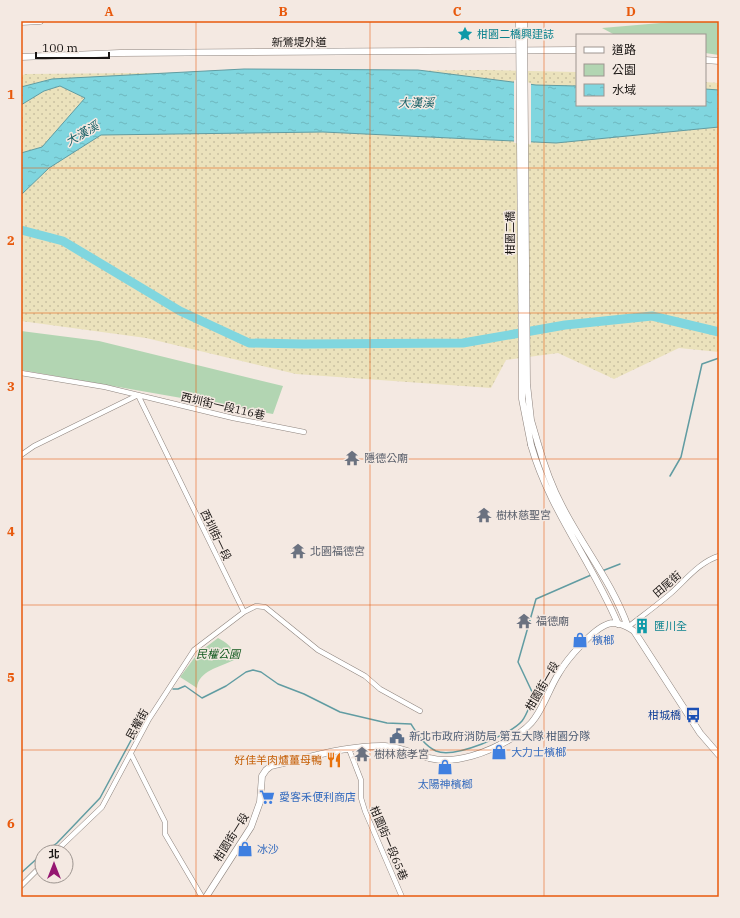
<svg xmlns="http://www.w3.org/2000/svg" width="740" height="918" viewBox="0 0 740 918" font-family="'IBM Plex Serif','Noto Sans TC',serif">
<style>
.sand{fill:url(#sand-dots)}
.park{fill:#b2d5b2}
.water{fill:url(#water-ripples);stroke:#619ca2}
.pier{fill:#f4e9e2}
.lines{fill:none;stroke-linecap:round;stroke-linejoin:round}
.stream{stroke:#619ca2;stroke-width:1.5}
.river{stroke:#80d6df;stroke-width:9}
.minor-casing{stroke:#8e847e;stroke-width:5.5}
.tertiary-casing{stroke:#8e847e;stroke-width:7}
.minor{stroke:#fff;stroke-width:4.5}
.tertiary{stroke:#fff;stroke-width:6}
.tertiary-bridge-casing{stroke:#8e847e;stroke-width:7;stroke-linecap:butt}
.tertiary-bridge{stroke:#fff;stroke-width:6}
.grid{fill:none;stroke:#e8590c;stroke-width:1;stroke-opacity:0.55}
.labels{text-anchor:middle;stroke-width:3;stroke-linejoin:round;paint-order:stroke}
.culture-label{font-size:11px;fill:#0d838f;stroke:#f4e9e2;text-anchor:start}
.street-label{font-size:11px;fill:#1a1614;stroke:#f4e9e2}
.worship-label{font-size:11px;fill:#5b616d;stroke:#f4e9e2;text-anchor:start}
.shop-label{font-size:11px;fill:#366cbe;stroke:#f4e9e2;text-anchor:start}
.park-label{font-size:11px;font-style:italic;fill:#11591e;stroke:#f4e9e2}
.transit-label{font-size:11px;fill:#164399;stroke:#f4e9e2;text-anchor:end}
.service-label{font-size:11px;fill:#4e5e75;stroke:#f4e9e2;text-anchor:start}
.food-label{font-size:11px;fill:#c56008;stroke:#f4e9e2;text-anchor:end}
.water-label{font-size:12px;font-style:italic;fill:#186167;stroke:#f4e9e2}
.neatline{fill:none;stroke:#e8590c;stroke-width:1.5}
.grid-label{font-size:13px;text-anchor:middle;font-weight:bold;fill:#e8590c}
</style>
<defs>
<pattern id="sand-dots" width="8" height="8" patternUnits="userSpaceOnUse"><rect width="8" height="8" fill="#ebe2bc"/><path d="M2 2h.1M6 6h.1" fill="none" stroke="#c9c1a1" stroke-width="1.8" stroke-linecap="round"/></pattern>
<pattern id="water-ripples" width="26" height="14" patternUnits="userSpaceOnUse"><rect width="26" height="14" fill="#80d6df"/><path d="M2 4q2-2 4 0t4 0M15 11q2-2 4 0t4 0" fill="none" stroke="#6eb7be"/></pattern>
</defs>
<rect width="100%" height="100%" fill="#f4e9e2"/>
<path class="sand" d="M 483,70 L 577,72 L 577,105 L 705,105 L 705,82 L 719,83 L 719,352 L 679,348 L 614,379 L 558,353 L 506,360 L 491,388 L 296,374 L 146,338 L 21,321 L 21,76 L 25,74 Z"/>
<path class="park" d="M 684,21 L 719,21 L 719,55 L 705,53 L 705,35 L 615,35 L 602,28 Z
M 21,331 L 99,341 L 283,386 L 273,414 L 21,370 Z
M 218,638 C 227,643 236,649 234,660 C 220,667 198,671 197,688 L 180,677 L 198,653 Z"/>
<path class="water" d="M 244,69 L 418,70 L 536,85 L 577,86 L 577,105 L 705,105 L 705,89 L 719,90 L 719,127 L 556,143 L 323,132 L 101,135 L 49,168 L 21,195 L 21,153 L 42,147 L 85,98 L 60,86 L 44,91 L 21,105 L 21,87 L 52,79 Z"/>
<path class="pier" d="M 514,80 L 531,83 L 531,144 L 514,143 Z"/>
<g class="lines">
<path class="stream" d="M 670,476 L 681,457 L 702,364 L 719,358
M 602,571 L 620,564
M 173,689 L 178,689 L 185,686 L 202,698 L 226,686 L 246,672 L 253,670 L 261,672 L 278,684 L 304,694 L 340,712 L 387,723 L 411,724 C 418,735 424,745 436,751 C 454,759 510,735 522,721 C 527,715 530,704 534,696 L 518,662 L 536,599 L 591,575
M 45,852 L 57,843 L 100,798 L 136,731 L 145,717
M 21,873 L 42,854"/>
<path class="river" d="M 21,230 L 63,241 L 180,311 L 249,343 L 303,344 L 463,343 L 565,325 L 652,316 L 719,332"/>
<g class="minor-casing">
<path id="minor" d="M 21,373 L 105,387 L 233,418 L 304,432
M 138,395 L 244,612
M 21,455 L 34,446 L 138,395
M 628,627 C 642,616 656,606 670,594 C 685,581 699,562 719,556
M 349,749 L 361,780 L 361,798 L 365,811 L 402,897
M 131,754 L 165,822 L 165,834 L 202,897
M 55,852 L 102,807 L 149,719 L 194,650 L 244,612 L 256,606 L 265,607 L 318,650 L 365,676 L 380,689 L 420,711
M 21,886 L 42,865"/>
</g>
<g class="tertiary-casing">
<path id="tertiary" d="M 21,22 L 40,21
M 21,57 L 120,53 L 577,50
M 705,60 L 719,61
M 538,444 C 544,465 552,487 562,506 C 583,547 613,584 628,627
M 531,445 C 549,509 592,562 618,624
M 206,897 L 251,827 L 260,802 L 262,776 L 266,770 L 271,766 C 308,758 347,745 385,746 C 399,747 415,754 429,758 C 456,765 489,752 512,738 C 520,733 530,726 535,718 C 545,704 550,687 559,673 C 567,659 593,629 608,624 C 617,621 626,626 634,631 L 700,733 L 719,755"/>
</g>
<use href="#minor" class="minor"/>
<use href="#tertiary" class="tertiary"/>
<g class="tertiary-bridge-casing">
<path id="tertiary-bridge" d="M 519,21 L 522,378 L 522,399 L 531,445
M 524,21 L 527,384 L 531,420 L 538,444"/>
</g>
<use href="#tertiary-bridge" class="tertiary-bridge"/>
</g>
<path class="grid" d="M 196,21 L 196,897M 370,21 L 370,897M 544,21 L 544,897M 21,168 L 719,168M 21,313 L 719,313M 21,459 L 719,459M 21,605 L 719,605M 21,750 L 719,750"/>
<defs>
<g id="sight-bare" transform="scale(1.2)"><path d="M0-6L1.8-2.2L6-1.7L2.9 1.2L3.7 5.4L0 3.3L-3.7 5.4L-2.9 1.2L-6-1.7L-1.8-2.2Z" fill="#0f9aa8" stroke="#f4e9e2" stroke-width="2.5" paint-order="stroke"/></g>
<g id="temple-bare" transform="scale(1.2)"><path d="M0-6L5-2H3V0L6.5 2.5H4V6H1.5V3h-3V6H-4V2.5H-6.5L-3 0V-2H-5Z" fill="#6b7280" stroke="#f4e9e2" stroke-width="2.5" paint-order="stroke"/></g>
<g id="building-bare" transform="scale(1.2)"><path d="M-4-6H4V6H1V3H-1V6H-4ZM-2.5-4.3h1.7v1.8h-1.7ZM.8-4.3h1.7v1.8H.8ZM-2.5-1h1.7V.8h-1.7ZM.8-1h1.7V.8H.8Z" fill="#0f9aa8" stroke="#f4e9e2" stroke-width="2.5" paint-order="stroke"/></g>
<g id="shop-bare" transform="scale(1.2)"><path d="M-5-2.5h2.3a2.7 3.5 0 0 1 5.4 0H5L5.5 6h-11ZM-1.5-2.5h3a1.5 2.3 0 0 0-3 0Z" fill="#3f7fe0" stroke="#f4e9e2" stroke-width="2.5" paint-order="stroke"/></g>
<g id="bus-bare" transform="scale(1.2)"><path d="M-5-6H5V4H4V6H2V4H-2V6H-4V4H-5ZM-3.5-4V0h7V-4ZM-3.5 1.2v1.5H-2V1.2ZM2 1.2v1.5H3.5V1.2Z" fill="#1a4fb4" stroke="#f4e9e2" stroke-width="2.5" paint-order="stroke"/></g>
<g id="civic-bare" transform="scale(1.2)"><path d="M-.6-6.5H3V-4.5H.6V-3L4-1V1h2V6H-6V1h2V-1L-.6-3ZM-1.2 2.5V6h2.4V2.5Z" fill="#5c6f8a" stroke="#f4e9e2" stroke-width="2.5" paint-order="stroke"/></g>
<g id="restaurant-bare" transform="scale(1.2)"><path d="M-5-6h1v4h1v-4h1v4h1v-4h1v5L-1.5 .5V6h-2V.5L-5-1ZM5-6V6H3V1.5H1.5Q1.5-4 5-6Z" fill="#e8710a" stroke="#f4e9e2" stroke-width="2.5" paint-order="stroke"/></g>
<g id="supermarket-bare" transform="scale(1.2)"><path d="M-6-5.5h2.5l.6 2H6L4.5 2H-2.5L-4.4-4H-6ZM-1.5 3.2a1.3 1.3 0 1 0 .1 0ZM3 3.2a1.3 1.3 0 1 0 .1 0Z" fill="#3f7fe0" stroke="#f4e9e2" stroke-width="2.5" paint-order="stroke"/></g>
</defs>
<g fill-rule="evenodd">
<use href="#sight-bare" x="465" y="34"/>
<use href="#temple-bare" x="352" y="458"/>
<use href="#temple-bare" x="484" y="515"/>
<use href="#temple-bare" x="298" y="551"/>
<use href="#temple-bare" x="524" y="621"/>
<use href="#building-bare" x="642" y="626"/>
<use href="#shop-bare" x="580" y="640"/>
<use href="#bus-bare" x="693" y="715"/>
<use href="#civic-bare" x="397" y="736"/>
<use href="#shop-bare" x="499" y="752"/>
<use href="#temple-bare" x="362" y="754"/>
<use href="#restaurant-bare" x="334" y="760"/>
<use href="#shop-bare" x="445" y="767"/>
<use href="#supermarket-bare" x="267" y="797"/>
<use href="#shop-bare" x="245" y="849"/>
</g>
<g class="labels">
<g class="culture-label">
<text x="477" y="38">柑園二橋興建誌</text>
<text x="654" y="630">匯川全</text>
</g>
<g class="street-label">
<text x="299" y="46">新鶯堤外道</text>
<text transform="translate(510 233) rotate(-90)" y="4">柑園二橋</text>
<text transform="translate(223 406) rotate(13)" y="4">西圳街一段116巷</text>
<text transform="translate(216 535) rotate(64)" y="4">西圳街一段</text>
<text transform="translate(667 584) rotate(-41)" y="4">田尾街</text>
<text transform="translate(542 686) rotate(-60)" y="4">柑園街一段</text>
<text transform="translate(137 724) rotate(-61)" y="4">民權街</text>
<text transform="translate(231 837) rotate(-58)" y="4">柑園街一段</text>
<text transform="translate(389 843) rotate(67)" y="4">柑園街一段65巷</text>
</g>
<g class="worship-label">
<text x="364" y="462">隱德公廟</text>
<text x="496" y="519">樹林慈聖宮</text>
<text x="310" y="555">北園福德宮</text>
<text x="536" y="625">福德廟</text>
<text x="374" y="758">樹林慈孝宮</text>
</g>
<g class="shop-label">
<text x="592" y="644">檳榔</text>
<text x="511" y="756">大力士檳榔</text>
<text x="445" y="788" text-anchor="middle">太陽神檳榔</text>
<text x="279" y="801">愛客禾便利商店</text>
<text x="257" y="853">冰沙</text>
</g>
<g class="park-label">
<text x="218" y="658">民權公園</text>
</g>
<g class="transit-label">
<text x="681" y="719">柑城橋</text>
</g>
<g class="service-label">
<text x="409" y="740">新北市政府消防局 第五大隊 柑園分隊</text>
</g>
<g class="food-label">
<text x="322" y="764">好佳羊肉爐薑母鴨</text>
</g>
<g class="water-label">
<text x="416" y="107">大漢溪</text>
<text transform="translate(82 134) rotate(-30)" y="4">大漢溪</text>
</g>
</g>
<rect width="740" height="918" fill="none" stroke="#f4e9e2" stroke-width="44"/>
<rect x="576" y="34" width="130" height="72" fill="#f4e9e2" stroke="#9d9590"/>
<rect x="584" y="47" width="20" height="6" fill="#ffffff" stroke="#9d9590"/>
<text x="612" y="54" font-size="12" fill="#1a1614">道路</text>
<rect x="584" y="64" width="20" height="12" fill="#b2d5b2" stroke="#9d9590"/>
<text x="612" y="74" font-size="12" fill="#1a1614">公園</text>
<rect x="584" y="84" width="20" height="12" fill="url(#water-ripples)" stroke="#9d9590"/>
<text x="612" y="94" font-size="12" fill="#1a1614">水域</text>
<g transform="translate(54 864)"><circle r="19" fill="#f4e9e2" stroke="#9d9590"/>
<path d="M0-3L7 15L0 10L-7 15Z" fill="#951771"/>
<text y="-6" font-size="11" font-weight="bold" text-anchor="middle" fill="#1a1614">北</text>
</g>
<path d="M36 52v6h73v-6" fill="none" stroke="#1a1614" stroke-width="2"/>
<text x="42" y="52" font-size="12" fill="#1a1614" stroke="#f4e9e2" stroke-width="3" paint-order="stroke">100 m</text>
<rect x="22" y="22" width="696" height="874" class="neatline"/>
<g class="grid-label">
<text x="109" y="16">A</text>
<text x="283" y="16">B</text>
<text x="457" y="16">C</text>
<text x="631" y="16">D</text>
<text x="11" y="99">1</text>
<text x="11" y="245">2</text>
<text x="11" y="391">3</text>
<text x="11" y="536">4</text>
<text x="11" y="682">5</text>
<text x="11" y="828">6</text>
</g>
</svg>
